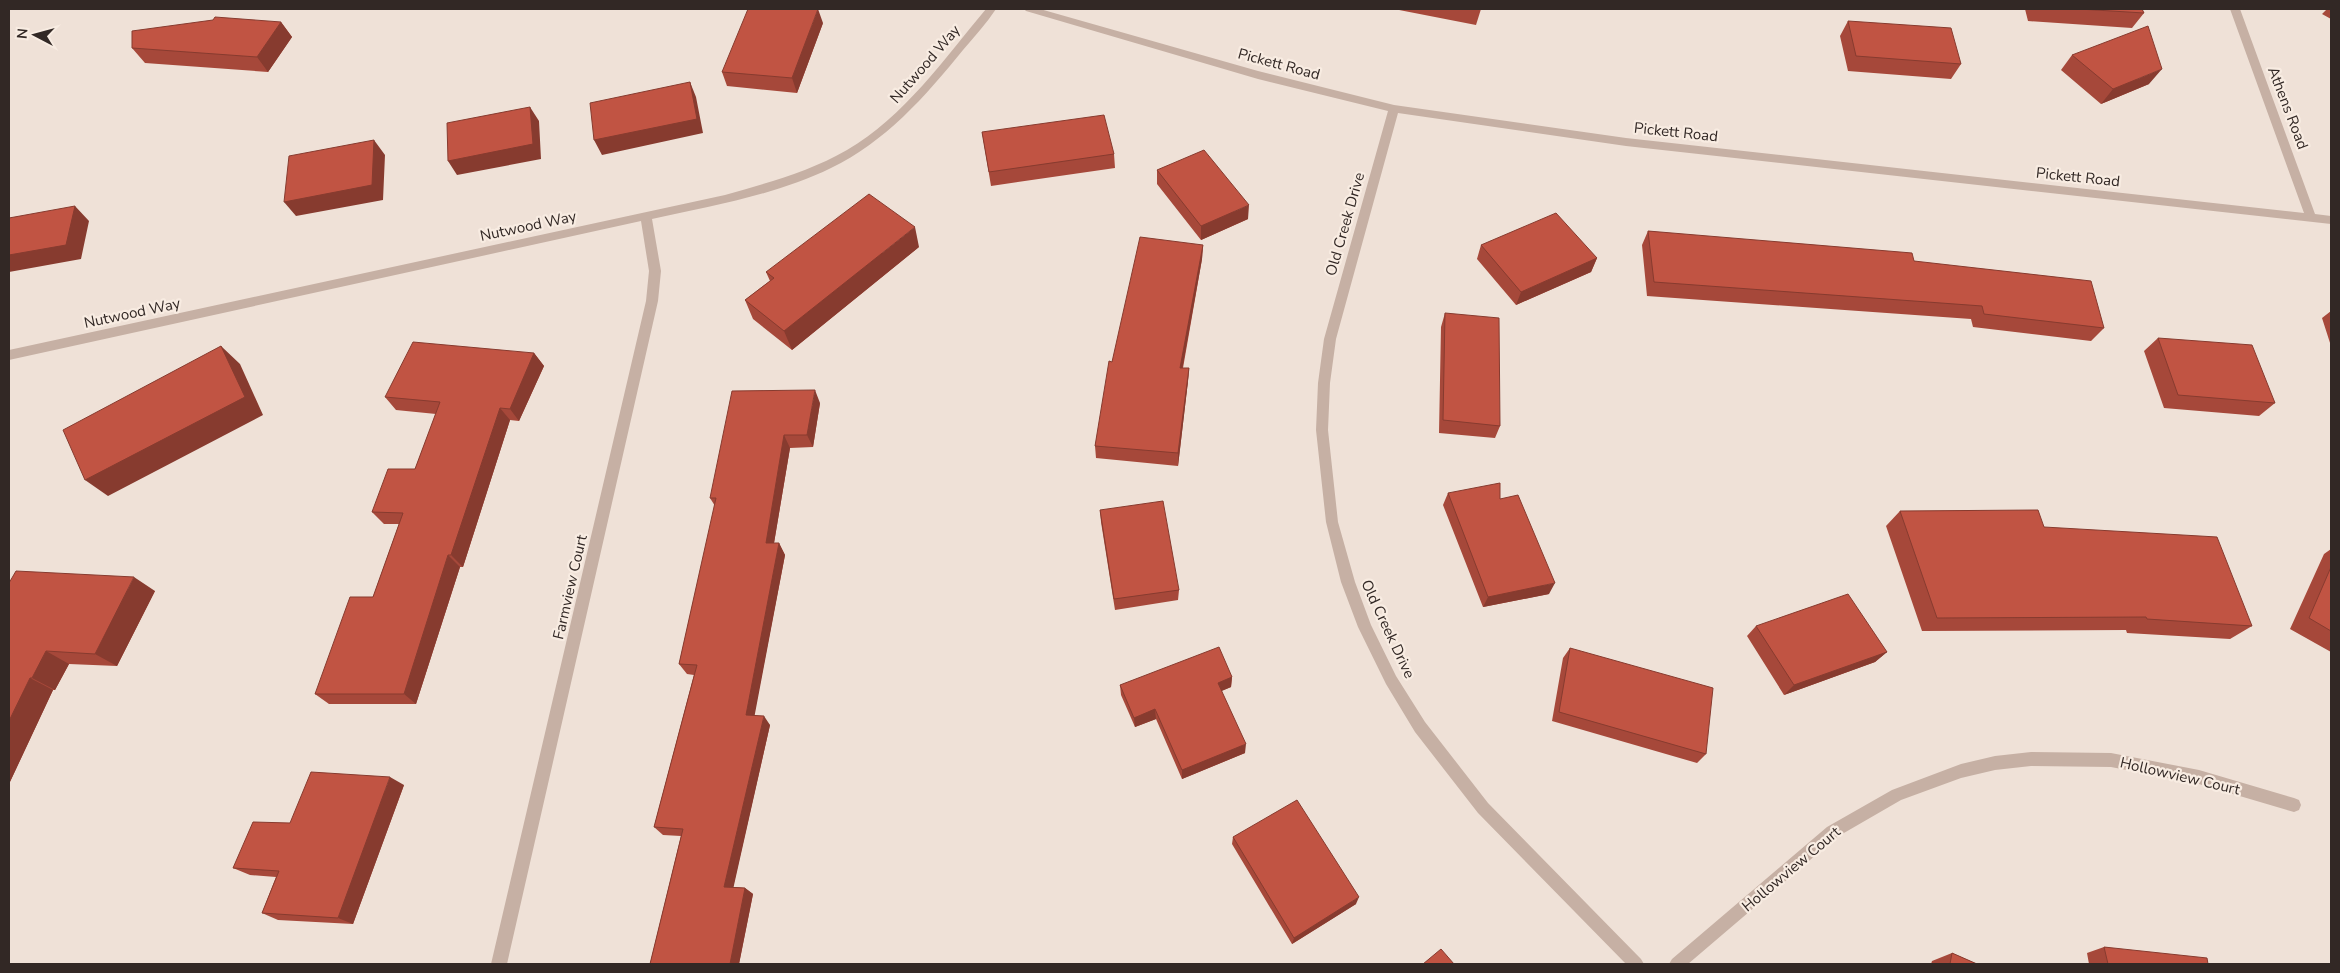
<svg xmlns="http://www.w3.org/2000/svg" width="2340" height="973" viewBox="0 0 2340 973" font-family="'Nunito Sans',sans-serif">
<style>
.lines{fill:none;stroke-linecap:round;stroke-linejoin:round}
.minor{fill:#c6b0a4;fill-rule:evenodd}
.wall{fill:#a6483a}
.shaded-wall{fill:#873b2f}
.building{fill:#c15443;stroke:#873b2f}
.labels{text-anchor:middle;stroke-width:4.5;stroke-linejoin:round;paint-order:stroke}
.street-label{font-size:15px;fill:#322825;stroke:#f8ece2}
</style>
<rect width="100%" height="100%" fill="#efe1d7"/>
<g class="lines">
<path class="minor" d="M 986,9 L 996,9 C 986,24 974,37 963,50 C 925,97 885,142 831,168 C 776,195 711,206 652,219 L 661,271 L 658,301 L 507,964 L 491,964 L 646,301 L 649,271 L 641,221 L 9,360 L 9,350 L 725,195 C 767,183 809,172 847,150 C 904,117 944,59 986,9 Z
M 1024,9 L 1040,9 L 1258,71 L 1394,105 L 1626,138 L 2304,213 L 2230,9 L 2240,9 L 2315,214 L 2331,216 L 2331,224 L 1626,146 L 1398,113 L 1336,339 L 1330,383 L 1328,430 L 1338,522 L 1355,582 L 1371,625 L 1396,676 L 1425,722 L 1488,803 L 1641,959 L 1644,964 L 1626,964 L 1478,813 L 1415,732 L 1386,684 L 1358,627 L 1341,582 L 1326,522 L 1316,430 L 1318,383 L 1324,339 L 1388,111 L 1258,79 L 1026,11 Z
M 2031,752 L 2111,753 L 2199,770 L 2294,798 L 2299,800 L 2301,805 L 2299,810 L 2294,812 L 2199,784 L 2111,767 L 2031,766 L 1995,770 L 1961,778 L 1901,800 L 1837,837 L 1688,964 L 1669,964 L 1672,959 L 1827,827 L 1892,790 L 1961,764 L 1995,756 Z"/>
</g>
<path class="wall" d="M 1394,9 L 1481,9 L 1476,25 Z
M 2025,9 L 2142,9 L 2144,13 L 2132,28 L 2028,21 Z
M 2327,9 L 2331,9 L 2331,19 L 2322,14 Z
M 1848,21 L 1961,64 L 1951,79 L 1848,71 L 1840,36 Z
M 281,22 L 292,37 L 268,72 L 145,63 L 132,48 Z
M 823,23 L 797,93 L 727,86 L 722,72 Z
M 2072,55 L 2149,84 L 2101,104 L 2061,70 Z
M 982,132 L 1114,154 L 1115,168 L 991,186 Z
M 1157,170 L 1248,219 L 1201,240 L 1157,184 Z
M 1648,231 L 1914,261 L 2104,328 L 2091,341 L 1973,327 L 1971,319 L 1647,296 L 1642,245 Z
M 1203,245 L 1202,259 L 1183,368 L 1189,368 L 1188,381 L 1178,466 L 1096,458 L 1095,446 L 1112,362 Z
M 1481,245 L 1597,258 L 1591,272 L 1516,305 L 1477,259 Z
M 919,247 L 792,350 L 753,319 L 745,300 L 770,281 L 766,272 Z
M 2331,311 L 2331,346 L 2322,318 Z
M 1445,313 L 1500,426 L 1495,438 L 1439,433 L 1441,327 Z
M 2158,338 L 2275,403 L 2259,416 L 2164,408 L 2144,351 Z
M 534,353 L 544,366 L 519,421 L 510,420 L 463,567 L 460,567 L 416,704 L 329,704 L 315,694 L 373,597 L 399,524 L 384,524 L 372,512 L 415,469 L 436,414 L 396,410 L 385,397 Z
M 820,403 L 813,447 L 790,448 L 774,543 L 779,543 L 785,555 L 754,715 L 770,725 L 733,887 L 745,888 L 753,894 L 739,964 L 650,964 L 681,836 L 663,835 L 654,827 L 694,675 L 687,674 L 679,664 L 715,506 L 710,498 Z
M 1448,493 L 1500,499 L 1549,594 L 1483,607 L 1443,505 Z
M 1100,510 L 1179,590 L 1178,600 L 1115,610 L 1101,522 Z
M 1900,511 L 2044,527 L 2252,626 L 2230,639 L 2127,633 L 2126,630 L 1922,631 L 1886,526 Z
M 2331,549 L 2331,652 L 2290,629 L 2324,554 Z
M 9,583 L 155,591 L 117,666 L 69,664 L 55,690 L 53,690 L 9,784 Z
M 1756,626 L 1887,652 L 1875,662 L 1784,695 L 1747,636 Z
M 1570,648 L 1706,754 L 1697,763 L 1552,721 L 1563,658 Z
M 1232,677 L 1231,687 L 1221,691 L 1245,753 L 1182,779 L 1156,719 L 1135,727 L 1121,695 L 1120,685 Z
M 404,785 L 353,924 L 278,920 L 262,913 L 276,877 L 250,875 L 233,868 L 290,823 Z
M 1233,837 L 1356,904 L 1292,944 L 1232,844 Z
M 2104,947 L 2208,964 L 2089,964 L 2087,953 Z
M 1952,953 L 1977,964 L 1931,964 L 1932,961 Z"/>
<path class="shaded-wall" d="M 818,9 L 823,23 L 797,93 L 792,78 Z
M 281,22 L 292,37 L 268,72 L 257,57 Z
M 2162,69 L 2149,84 L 2101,104 L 2113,89 Z
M 690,82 L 696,97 L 703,133 L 602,155 L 594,140 Z
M 530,107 L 539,121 L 541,159 L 457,175 L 448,161 Z
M 374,140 L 385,155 L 383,200 L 296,216 L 284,202 Z
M 1249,205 L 1248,219 L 1201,240 L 1201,226 Z
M 75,206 L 89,221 L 81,259 L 9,272 L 9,255 Z
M 915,227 L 919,247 L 792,350 L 784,331 Z
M 1203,245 L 1202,259 L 1180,381 L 1180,368 Z
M 1597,258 L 1591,272 L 1516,305 L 1521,292 Z
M 221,346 L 240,364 L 263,415 L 108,496 L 85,480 Z
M 534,353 L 544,366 L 519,421 L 510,409 Z
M 1189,368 L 1188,381 L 1178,466 L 1178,453 Z
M 815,390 L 820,403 L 813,447 L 807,435 Z
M 500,408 L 510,420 L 463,567 L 451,555 Z
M 784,435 L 790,448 L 772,555 L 766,543 Z
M 779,543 L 785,555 L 753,724 L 746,715 Z
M 448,555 L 460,567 L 416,704 L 404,694 Z
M 134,577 L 155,591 L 117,666 L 95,654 Z
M 1555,583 L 1549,594 L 1483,607 L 1488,597 Z
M 46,651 L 69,664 L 55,690 L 32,678 Z
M 1887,652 L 1875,662 L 1784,695 L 1794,685 Z
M 1232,677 L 1231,687 L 1217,693 L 1218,683 Z
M 30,678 L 53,690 L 9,784 L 9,721 Z
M 1155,709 L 1156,719 L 1135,727 L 1134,718 Z
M 764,716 L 770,725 L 732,894 L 724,887 Z
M 1246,744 L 1245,753 L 1182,779 L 1182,770 Z
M 390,777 L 404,785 L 353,924 L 338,918 Z
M 745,888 L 753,894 L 739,964 L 730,964 Z
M 1359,897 L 1356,904 L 1292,944 L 1294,938 Z"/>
<path class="building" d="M 748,9 L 818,9 L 792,78 L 722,72 Z
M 2079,9 L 2142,9 L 2144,13 Z
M 215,17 L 281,22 L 257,57 L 132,48 L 132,31 L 213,20 Z
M 1848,21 L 1951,28 L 1961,64 L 1856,56 Z
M 2148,26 L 2162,69 L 2113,89 L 2072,55 Z
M 690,82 L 697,119 L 594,140 L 590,103 Z
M 530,107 L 533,144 L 448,161 L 447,123 Z
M 1104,115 L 1114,154 L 989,172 L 982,132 Z
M 374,140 L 372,185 L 284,202 L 289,156 Z
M 1204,150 L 1249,205 L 1201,226 L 1157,170 Z
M 869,194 L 915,227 L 784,331 L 745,300 L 774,278 L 766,272 Z
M 75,206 L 66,245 L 9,255 L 9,218 Z
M 1556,213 L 1597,258 L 1521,292 L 1481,245 Z
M 1648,231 L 1912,253 L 1914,261 L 2091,281 L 2104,328 L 1984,314 L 1982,306 L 1654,282 Z
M 1140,237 L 1203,245 L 1180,368 L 1189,368 L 1178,453 L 1095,446 L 1109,361 L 1112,362 Z
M 1445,313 L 1499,318 L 1500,426 L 1443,420 Z
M 2158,338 L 2252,345 L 2275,403 L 2178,395 Z
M 413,342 L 534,353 L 510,409 L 500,408 L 451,555 L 448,555 L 404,694 L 315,694 L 350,597 L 373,597 L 403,513 L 372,512 L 388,469 L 415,469 L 440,402 L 385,397 Z
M 221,346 L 245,397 L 85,480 L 63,430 Z
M 815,390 L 807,435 L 784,435 L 766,543 L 779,543 L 746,715 L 764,716 L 724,887 L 745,888 L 730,964 L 650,964 L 683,829 L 654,827 L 697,665 L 679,664 L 716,498 L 710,498 L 732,391 Z
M 1500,483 L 1500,499 L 1518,495 L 1555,583 L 1488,597 L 1448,493 Z
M 1163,501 L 1179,590 L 1114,599 L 1100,510 Z
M 2038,510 L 2044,527 L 2217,537 L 2252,626 L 2147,619 L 2146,617 L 1937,618 L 1900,511 Z
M 2331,567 L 2331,631 L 2309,618 Z
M 16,571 L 134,577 L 95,654 L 46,651 L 32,678 L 30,678 L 9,721 L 9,583 Z
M 1848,594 L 1887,652 L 1794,685 L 1756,626 Z
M 1219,647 L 1232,677 L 1218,683 L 1246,744 L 1182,770 L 1155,709 L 1134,718 L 1120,685 Z
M 1570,648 L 1713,688 L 1706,754 L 1559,712 Z
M 311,772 L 390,777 L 338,918 L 262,913 L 279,871 L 233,868 L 253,822 L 290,823 Z
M 1297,800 L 1359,897 L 1294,938 L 1233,837 Z
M 2104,947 L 2207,958 L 2208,964 L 2108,964 Z
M 1441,949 L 1454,964 L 1423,964 Z
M 1952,953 L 1977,964 L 1950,964 Z"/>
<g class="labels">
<g class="street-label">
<text transform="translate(925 64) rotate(-49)" y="5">Nutwood Way</text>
<text transform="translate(1279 64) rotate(15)" y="5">Pickett Road</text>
<text transform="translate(2288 108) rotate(69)" y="5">Athens Road</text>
<text transform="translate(1676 132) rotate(6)" y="5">Pickett Road</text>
<text transform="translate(2078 177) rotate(6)" y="5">Pickett Road</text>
<text transform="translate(1345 224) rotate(-74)" y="5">Old Creek Drive</text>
<text transform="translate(528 226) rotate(-12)" y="5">Nutwood Way</text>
<text transform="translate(132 313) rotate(-12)" y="5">Nutwood Way</text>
<text transform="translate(570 587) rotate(-77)" y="5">Farmview Court</text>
<text transform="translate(1388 629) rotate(65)" y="5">Old Creek Drive</text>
<text transform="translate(2180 776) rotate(13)" y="5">Hollowview Court</text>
<text transform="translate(1791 869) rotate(-40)" y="5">Hollowview Court</text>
</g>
</g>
<rect width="2340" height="973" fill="none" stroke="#322825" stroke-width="20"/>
<g transform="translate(35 35) rotate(276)" stroke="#f8ece2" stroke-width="4" paint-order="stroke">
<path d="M0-4L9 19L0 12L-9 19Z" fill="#322825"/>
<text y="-8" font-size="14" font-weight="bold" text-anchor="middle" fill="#322825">N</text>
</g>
</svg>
